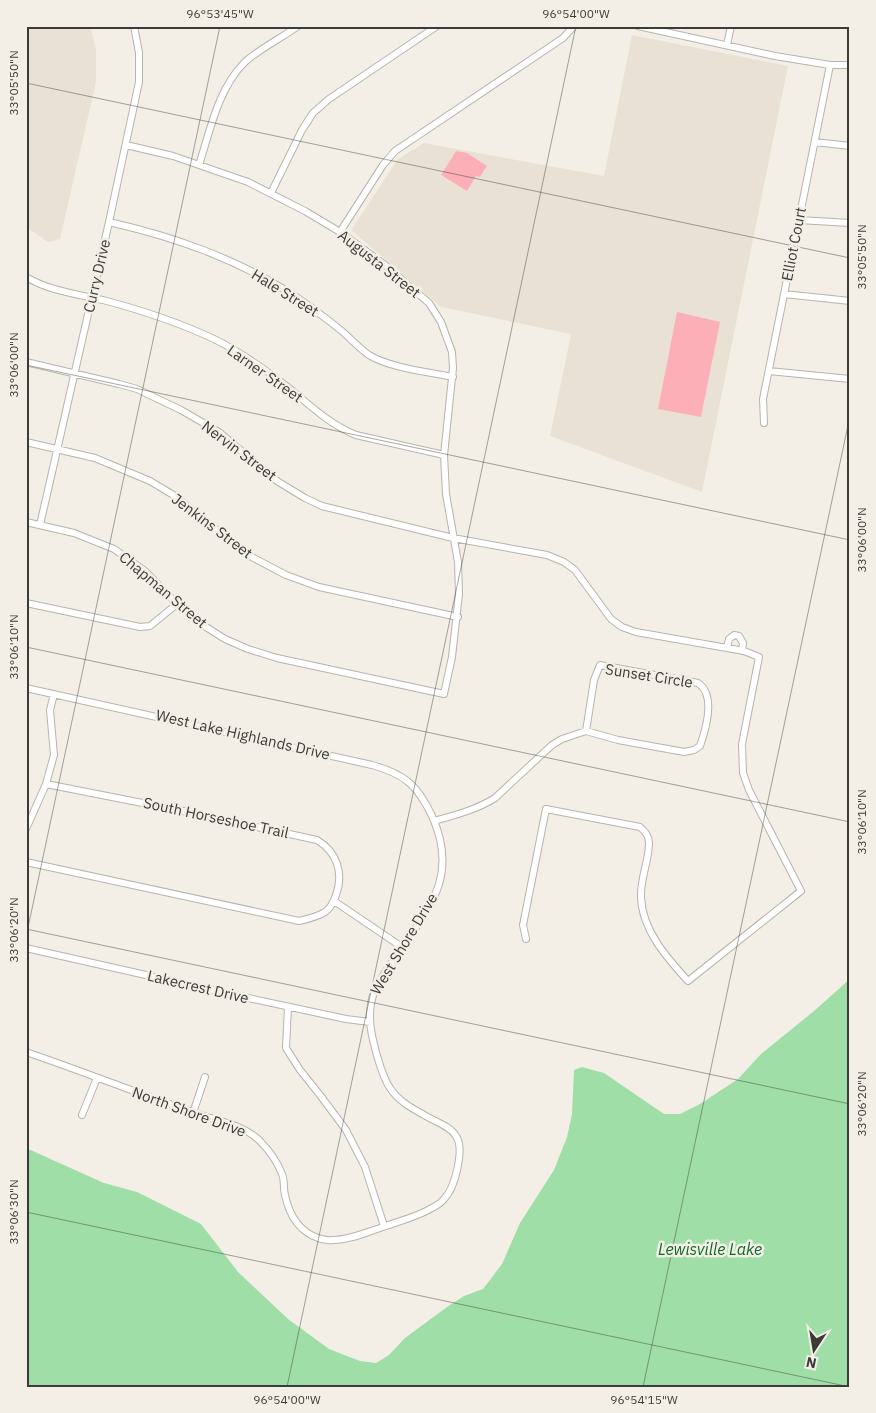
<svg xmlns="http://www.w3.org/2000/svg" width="876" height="1413" viewBox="0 0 876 1413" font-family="'IBM Plex Sans',sans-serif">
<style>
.built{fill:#e9e2d4}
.green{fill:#fcafb6}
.water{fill:#a0dea7}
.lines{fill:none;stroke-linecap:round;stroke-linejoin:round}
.minor-casing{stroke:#b8b4ad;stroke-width:8}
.minor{stroke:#fff;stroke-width:6}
.ticks{fill:none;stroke:#3c3b38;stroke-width:1;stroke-opacity:0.45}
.labels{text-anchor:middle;stroke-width:5;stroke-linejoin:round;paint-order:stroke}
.street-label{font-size:15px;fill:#3c3b38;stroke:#f3efe7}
.water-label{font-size:16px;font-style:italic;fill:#0c6a29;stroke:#f3efe7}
.neatline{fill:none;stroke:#3c3b38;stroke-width:2}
.ticks-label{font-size:12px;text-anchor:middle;fill:#3c3b38}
</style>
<rect width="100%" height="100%" fill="#f3efe7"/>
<path class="built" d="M 26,26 L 90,26 L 96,50 L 96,82 L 60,239 L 48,242 L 26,227 Z
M 632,35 L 788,66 L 702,492 L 550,436 L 571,334 L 441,307 L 351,230 L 398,159 L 424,143 L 604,176 Z"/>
<path class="green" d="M 456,151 L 467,153 L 487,166 L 480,177 L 476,176 L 467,191 L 441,175 Z
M 677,312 L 720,322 L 701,417 L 658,409 Z"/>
<path class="water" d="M 850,979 L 850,1387 L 26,1387 L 26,1148 L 104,1183 L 137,1192 L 201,1224 L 238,1272 L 288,1319 L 329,1349 L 360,1361 L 376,1363 L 389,1355 L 405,1338 L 447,1307 L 464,1296 L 483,1289 L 502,1264 L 520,1223 L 554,1170 L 567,1137 L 572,1114 L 574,1070 L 582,1067 L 604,1073 L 664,1114 L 680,1114 L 700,1104 L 738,1079 L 761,1054 L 814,1011 Z"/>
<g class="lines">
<g class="minor-casing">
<path id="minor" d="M 638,26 L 775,56 L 830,65 L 850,65
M 727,45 L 731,26
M 815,142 L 850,146
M 199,165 C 210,131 218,89 244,63 C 256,51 283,37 298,26
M 271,193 L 302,130 L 313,113 L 329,99 L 437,26
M 799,220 L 850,223
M 109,222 C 175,237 234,258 292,294 C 310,306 327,319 343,332 C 352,340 360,349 369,355 C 390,368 429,372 453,377
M 340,232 L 383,165 L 395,151 L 563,38 L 574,26
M 26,277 C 50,291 76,294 103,300 C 141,310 178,322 214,339 C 239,351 263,368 285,385 C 308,403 328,424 356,435 L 444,455
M 784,294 L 850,301
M 26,362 L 119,384 L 137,389 L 181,410 L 219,432 L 277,481 L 305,498 L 322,506 L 453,538 L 547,555 L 564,562 L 575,570 L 611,619 L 622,627 L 636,632 L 744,651 L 759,657 L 742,744 L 743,773 L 749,790 L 801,891 L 688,981 C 667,958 642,930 641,897 C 640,879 649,861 649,843 C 649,837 645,831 640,827 L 546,809 L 523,925 L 526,939
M 769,371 L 850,379
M 764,423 L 763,399 L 830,65
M 26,442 L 95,458 L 150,481 L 175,496 L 248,555 L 286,575 L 319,587 L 458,617
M 26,522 L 74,533 L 114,549 L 145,571 L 177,604 L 206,627 L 225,639 L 248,649 L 277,658 L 444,694 L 452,657 L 459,594 L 458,562 L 446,494 L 444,455 L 453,368 L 452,352 L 441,322 L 429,303 L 385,265 L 340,232 L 305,211 L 248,182 L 173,156 L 126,145
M 40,525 L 109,222 L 139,82 L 139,53 L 134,26
M 26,603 L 140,627 L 150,626 L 177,604
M 727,648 L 729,639 L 734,635 L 739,636 L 743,643 L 742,651
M 600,665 L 698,683 C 716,695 706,729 700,746 L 694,750 L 684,752 L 618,740 L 586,731 L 594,680 Z
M 26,688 L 372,765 C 405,774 418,786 432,816 C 461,880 425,912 392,962 C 379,982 369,994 370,1019 C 370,1034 381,1075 390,1088 C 398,1101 413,1109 426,1116 C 436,1122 450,1126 456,1136 C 465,1149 455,1188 444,1199 C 441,1203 436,1206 432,1208 C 417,1217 399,1221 383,1227 C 367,1232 350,1240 333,1240 C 329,1241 322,1239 318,1238 C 298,1231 289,1214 285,1195 C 283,1188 285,1181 282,1174 C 277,1161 269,1150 259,1140 C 242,1124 214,1120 192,1112 C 137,1093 82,1071 26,1052
M 434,821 C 455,815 476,810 495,798 L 552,745 L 562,739 L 586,731
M 26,829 L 46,784 L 54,755 L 50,710 L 54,694
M 26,862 L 299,921 C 308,919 317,917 325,912 C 331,908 334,901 336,895 C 344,873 337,852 317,840 L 183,811 L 46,784
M 334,901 L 402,947
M 26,948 L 239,996 L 346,1019 L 370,1022
M 288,1007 L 286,1048 L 300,1070 L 320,1095 L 346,1130 L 365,1167 L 384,1226
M 193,1113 L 205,1077
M 82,1115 L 97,1078"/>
</g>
<use href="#minor" class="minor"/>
</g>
<path class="ticks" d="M 26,83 L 850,258M 26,365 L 850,540M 26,647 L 850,822M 26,929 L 850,1104M 26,937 L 220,26M 26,1212 L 850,1387M 287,1387 L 576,26M 643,1387 L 850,416"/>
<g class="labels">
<g class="street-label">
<text transform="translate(794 244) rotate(-79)" y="5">Elliot Court</text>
<text transform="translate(379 264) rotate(38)" y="5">Augusta Street</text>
<text transform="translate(97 276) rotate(-77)" y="5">Curry Drive</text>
<text transform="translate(285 293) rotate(32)" y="5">Hale Street</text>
<text transform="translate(265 374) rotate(35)" y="5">Larner Street</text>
<text transform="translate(239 451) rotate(37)" y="5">Nervin Street</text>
<text transform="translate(212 526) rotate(37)" y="5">Jenkins Street</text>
<text transform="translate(163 590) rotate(40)" y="5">Chapman Street</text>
<text transform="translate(649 676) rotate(9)" y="5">Sunset Circle</text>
<text transform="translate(243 735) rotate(13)" y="5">West Lake Highlands Drive</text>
<text transform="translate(216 818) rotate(12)" y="5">South Horseshoe Trail</text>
<text transform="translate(404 944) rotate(-59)" y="5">West Shore Drive</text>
<text transform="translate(198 987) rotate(13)" y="5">Lakecrest Drive</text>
<text transform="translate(189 1112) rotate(20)" y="5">North Shore Drive</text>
</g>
<g class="water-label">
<text x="710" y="1255">Lewisville Lake</text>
</g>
</g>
<rect width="876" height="1413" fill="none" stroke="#f3efe7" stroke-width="55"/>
<g transform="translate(814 1350) rotate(192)" stroke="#f3efe7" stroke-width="4" paint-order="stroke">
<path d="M0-4L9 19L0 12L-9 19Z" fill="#3c3b38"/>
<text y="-8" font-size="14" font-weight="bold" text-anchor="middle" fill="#3c3b38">N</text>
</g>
<rect x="28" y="28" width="820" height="1358" class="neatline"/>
<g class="ticks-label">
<text x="220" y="18">96°53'45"W</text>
<text x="576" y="18">96°54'00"W</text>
<text transform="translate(14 83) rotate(-90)" y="4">33°05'50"N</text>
<text transform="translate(862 257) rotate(-90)" y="4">33°05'50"N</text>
<text transform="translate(14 365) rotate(-90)" y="4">33°06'00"N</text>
<text transform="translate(862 540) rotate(-90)" y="4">33°06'00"N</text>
<text transform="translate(14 647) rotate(-90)" y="4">33°06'10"N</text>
<text transform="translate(862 822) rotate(-90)" y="4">33°06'10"N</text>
<text transform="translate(14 930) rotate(-90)" y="4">33°06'20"N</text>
<text transform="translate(862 1104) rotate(-90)" y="4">33°06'20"N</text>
<text transform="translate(14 1212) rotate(-90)" y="4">33°06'30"N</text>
<text x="287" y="1404">96°54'00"W</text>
<text x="644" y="1404">96°54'15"W</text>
</g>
</svg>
